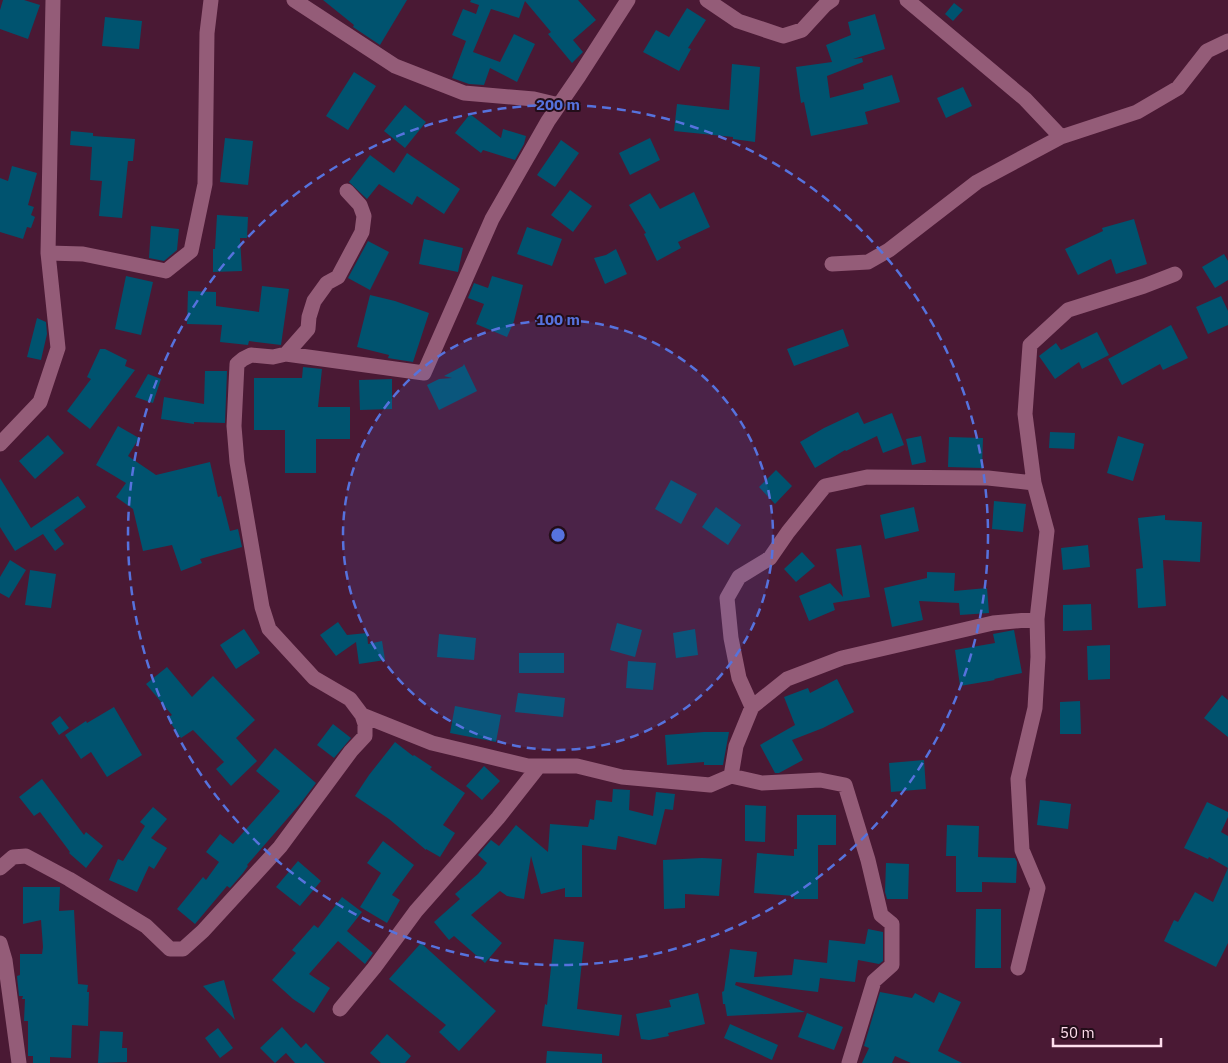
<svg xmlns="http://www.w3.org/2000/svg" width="1228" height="1063" viewBox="0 0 1228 1063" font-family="'IBM Plex Sans',sans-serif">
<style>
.building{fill:#00536f}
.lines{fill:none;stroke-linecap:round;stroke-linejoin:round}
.minor{stroke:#945c78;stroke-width:15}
.ring{fill:none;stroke:#5672dd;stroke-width:2.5;stroke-dasharray:9 6}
.centre{fill:#5672dd;stroke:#230d19;stroke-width:2.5}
.ring-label{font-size:15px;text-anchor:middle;font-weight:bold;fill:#5672dd;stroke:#230d19;stroke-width:4;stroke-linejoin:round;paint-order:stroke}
</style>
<rect width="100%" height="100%" fill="#4a1934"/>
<path class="building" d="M 3,0 L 24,0 L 40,5 L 28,39 L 0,29 L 0,10 Z
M 323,0 L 407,0 L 380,45 L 353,27 L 354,25 Z
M 471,0 L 578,0 L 596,20 L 573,40 L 583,52 L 572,63 L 548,34 L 551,32 L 525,1 L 519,18 L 491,9 L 473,52 L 500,62 L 514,34 L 535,44 L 517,82 L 490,68 L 484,85 L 469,84 L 452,78 L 466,41 L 452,35 L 463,9 L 476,14 L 479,5 L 470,2 Z
M 954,3 L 963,10 L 953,21 L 945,14 Z
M 687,8 L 706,20 L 688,48 L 691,49 L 679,71 L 643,52 L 656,30 L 669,37 Z
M 875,14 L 885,49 L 853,59 L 862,58 L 863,62 L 827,76 L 830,98 L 864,89 L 863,84 L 892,75 L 900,102 L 865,112 L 868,124 L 811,136 L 804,102 L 801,103 L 796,67 L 832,62 L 826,45 L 851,35 L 848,22 Z
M 105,17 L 142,21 L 139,49 L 102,46 Z
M 732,64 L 760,67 L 755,142 L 733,139 L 733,137 L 674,131 L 677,104 L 729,110 Z
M 354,72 L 376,86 L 348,130 L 326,116 Z
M 963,87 L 972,106 L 946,118 L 937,98 Z
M 405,105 L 426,122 L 405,148 L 384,131 Z
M 470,114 L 501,138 L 503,129 L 526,136 L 524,144 L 515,160 L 483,150 L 481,153 L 455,133 Z
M 71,131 L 93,133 L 93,136 L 135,139 L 133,161 L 128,161 L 122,218 L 99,216 L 102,181 L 90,180 L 92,147 L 70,145 Z
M 225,138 L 253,141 L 248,185 L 220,182 Z
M 650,138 L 660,160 L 630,175 L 619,153 Z
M 561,140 L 579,153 L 555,187 L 537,175 Z
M 407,153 L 460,189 L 444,214 L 417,196 L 412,205 L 379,184 L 367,199 L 349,182 L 370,155 L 394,173 Z
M 12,166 L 37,173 L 28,205 L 34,207 L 31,215 L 35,217 L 31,228 L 27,227 L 23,239 L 0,232 L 0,178 L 8,181 Z
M 570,190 L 592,206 L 573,232 L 551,215 Z
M 694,192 L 710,227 L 678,242 L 681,248 L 657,261 L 644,234 L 646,233 L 629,205 L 650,193 L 660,209 Z
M 217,215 L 248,217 L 247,238 L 240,238 L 242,271 L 213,272 L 213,249 L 215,249 Z
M 1134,219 L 1147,264 L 1116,274 L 1111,259 L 1078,275 L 1065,249 L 1103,231 L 1102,228 Z
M 151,226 L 179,229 L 177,250 L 164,261 L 149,258 Z
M 527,227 L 562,239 L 552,266 L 517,254 Z
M 424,239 L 463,248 L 458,272 L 419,264 Z
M 368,241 L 389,252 L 370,290 L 348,278 Z
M 616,249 L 627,274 L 605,284 L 594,258 L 606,255 Z
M 1224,254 L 1228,261 L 1228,280 L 1215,288 L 1202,267 Z
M 126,276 L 153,282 L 141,335 L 115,329 Z
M 492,276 L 523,285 L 514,321 L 507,337 L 476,324 L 484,304 L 468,298 L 474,283 L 488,288 Z
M 262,286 L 289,289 L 281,345 L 249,341 L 248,345 L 220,342 L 222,325 L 187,324 L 188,291 L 216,292 L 216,306 L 259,312 Z
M 370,295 L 395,301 L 429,313 L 413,362 L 394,359 L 388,358 L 389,355 L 357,347 Z
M 1221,296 L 1228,311 L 1228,325 L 1208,334 L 1196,307 Z
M 37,318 L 46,322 L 47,334 L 41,360 L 27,357 Z
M 1171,325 L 1188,358 L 1163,370 L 1160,364 L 1122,385 L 1108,359 Z
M 843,329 L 849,346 L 794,366 L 787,349 Z
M 1097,332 L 1109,355 L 1082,369 L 1079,362 L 1055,379 L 1039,356 L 1056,343 L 1061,350 Z
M 100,349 L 105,349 L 127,360 L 125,366 L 135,370 L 90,429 L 67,411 L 91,379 L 87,377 Z
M 464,364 L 477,391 L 439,410 L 427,385 L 439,379 L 452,378 L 444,376 L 463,366 Z
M 303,367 L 322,369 L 318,407 L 350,407 L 350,439 L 316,439 L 316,473 L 285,473 L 285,430 L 254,430 L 254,378 L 302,378 Z
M 205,371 L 227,371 L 225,423 L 194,422 L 194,424 L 161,419 L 164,397 L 204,404 Z
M 148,374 L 161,379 L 153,403 L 135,397 Z
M 392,379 L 392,409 L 360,410 L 359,380 Z
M 858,412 L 864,424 L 892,413 L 904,445 L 883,453 L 877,436 L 846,451 L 845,450 L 815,468 L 800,442 L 824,428 Z
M 118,426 L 139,438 L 128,456 L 156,475 L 210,462 L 218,497 L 221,496 L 230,531 L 238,529 L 242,547 L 200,559 L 202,563 L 181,571 L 172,545 L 143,551 L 133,509 L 116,497 L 126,483 L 96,465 Z
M 1050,432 L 1075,433 L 1074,449 L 1049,448 Z
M 48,435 L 64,453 L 35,479 L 19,461 Z
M 921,436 L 926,462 L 912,465 L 906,439 Z
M 1118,436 L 1144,444 L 1133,481 L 1107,473 Z
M 949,437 L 983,438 L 982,468 L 948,467 Z
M 776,470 L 792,486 L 775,504 L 759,487 Z
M 0,478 L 31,528 L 78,496 L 86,507 L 54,530 L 64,544 L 55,551 L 43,534 L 15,551 L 0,527 Z
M 671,480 L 697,494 L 681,524 L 655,509 Z
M 994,501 L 1026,504 L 1023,532 L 992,529 Z
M 716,507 L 741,525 L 728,545 L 702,527 Z
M 914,507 L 919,531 L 885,539 L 880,515 Z
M 1165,515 L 1165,520 L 1202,522 L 1200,562 L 1163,560 L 1166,606 L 1138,608 L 1136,569 L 1143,568 L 1138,518 Z
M 861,545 L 870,597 L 833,603 L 835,610 L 809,621 L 799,596 L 830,583 L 843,597 L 836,549 Z
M 1088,545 L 1090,567 L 1063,570 L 1061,548 Z
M 802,552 L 815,566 L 796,582 L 784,569 Z
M 10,560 L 26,570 L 9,598 L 0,593 L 0,577 Z
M 30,570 L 56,574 L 51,608 L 25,605 Z
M 927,572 L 955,573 L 954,591 L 987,588 L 989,613 L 960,615 L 959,603 L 919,601 L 923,620 L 892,627 L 884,588 L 927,578 Z
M 1091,604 L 1092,630 L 1063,631 L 1063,605 Z
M 338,622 L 347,635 L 367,633 L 368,644 L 382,641 L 385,660 L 359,664 L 356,642 L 336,656 L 320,635 Z
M 617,623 L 642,630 L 635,657 L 610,650 Z
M 244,629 L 260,653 L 236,669 L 220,645 Z
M 695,629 L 698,655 L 676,658 L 673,633 Z
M 1014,630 L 1022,673 L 994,679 L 995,680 L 960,686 L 955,650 L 995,643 L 993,634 Z
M 439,634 L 476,638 L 474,660 L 437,657 Z
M 1110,645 L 1110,679 L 1088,680 L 1087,646 Z
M 519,653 L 564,653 L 564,673 L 519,673 Z
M 628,661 L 656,663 L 653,690 L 626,688 Z
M 167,667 L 192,697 L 213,676 L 255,720 L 236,738 L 257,761 L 231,786 L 216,769 L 224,762 L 193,730 L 181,738 L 167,718 L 172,715 L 146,684 Z
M 837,679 L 854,712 L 823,728 L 792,740 L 803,760 L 779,773 L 775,773 L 760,745 L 795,725 L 784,697 L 808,688 L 810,693 Z
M 518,693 L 565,698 L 563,717 L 515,712 Z
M 1222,695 L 1228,700 L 1228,737 L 1204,718 Z
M 1080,701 L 1081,734 L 1060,734 L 1060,702 Z
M 455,706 L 501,715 L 496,742 L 450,733 Z
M 114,707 L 142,755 L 107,777 L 91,752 L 81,759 L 65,735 L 86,721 L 87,723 Z
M 60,716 L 69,728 L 59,735 L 51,723 Z
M 333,724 L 351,738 L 334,758 L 317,745 Z
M 704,732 L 729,732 L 723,765 L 704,765 L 704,762 L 667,765 L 665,735 Z
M 395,742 L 413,756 L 414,755 L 432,767 L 430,769 L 465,793 L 443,825 L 455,833 L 440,857 L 426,849 L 426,850 L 389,819 L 355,796 L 369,775 Z
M 275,748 L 316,783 L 300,804 L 247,865 L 248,866 L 243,873 L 230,888 L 227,886 L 195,924 L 177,909 L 203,877 L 206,880 L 219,862 L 206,852 L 220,834 L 233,844 L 280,791 L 256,771 Z
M 924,760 L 926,789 L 891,792 L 889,763 Z
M 484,766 L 500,781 L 482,800 L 466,786 Z
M 42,779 L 84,835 L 86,832 L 103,846 L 86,868 L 69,853 L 70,852 L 40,812 L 34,816 L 19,797 Z
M 613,789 L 630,790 L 629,810 L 653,816 L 656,792 L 675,794 L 673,810 L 665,809 L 656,845 L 618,836 L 616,850 L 582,845 L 582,897 L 565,897 L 565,888 L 541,894 L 531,856 L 524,899 L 507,896 L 500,891 L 471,915 L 502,943 L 485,963 L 454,936 L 449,940 L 434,922 L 460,899 L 455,894 L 478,874 L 487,863 L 478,855 L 491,840 L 499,846 L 516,825 L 548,852 L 550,824 L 588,827 L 590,819 L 594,820 L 596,800 L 612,802 Z
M 1040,800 L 1071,804 L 1068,829 L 1037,825 Z
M 1207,802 L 1228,812 L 1228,817 L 1221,832 L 1228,836 L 1228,943 L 1216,967 L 1164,941 L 1174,920 L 1178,922 L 1195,892 L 1213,902 L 1228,868 L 1209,857 L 1208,859 L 1184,848 Z
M 745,805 L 766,806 L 765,842 L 745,841 Z
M 153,807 L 167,819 L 151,838 L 167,848 L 154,869 L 149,866 L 137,892 L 109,880 L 118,859 L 123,861 L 145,826 L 140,822 Z
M 797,815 L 836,815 L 836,845 L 818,845 L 818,899 L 794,899 L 794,896 L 754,893 L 757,853 L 794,856 L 794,849 L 797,849 Z
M 947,825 L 979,826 L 978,857 L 1015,858 L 1017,862 L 1016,883 L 982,882 L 982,892 L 956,892 L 956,856 L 946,856 Z
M 383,841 L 414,865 L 392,895 L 400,900 L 387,923 L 360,907 L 381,873 L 367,863 Z
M 702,858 L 722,859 L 719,896 L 685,894 L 685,908 L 664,909 L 663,860 Z
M 298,861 L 321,881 L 300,906 L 276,887 Z
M 886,863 L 909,864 L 908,899 L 887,899 L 885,892 Z
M 23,887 L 60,887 L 59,911 L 74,910 L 78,984 L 88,985 L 87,992 L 89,992 L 88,1026 L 72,1025 L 71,1058 L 50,1057 L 50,1063 L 33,1063 L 33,1056 L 28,1056 L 28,1021 L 24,1021 L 25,999 L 22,999 L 23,996 L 19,996 L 17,976 L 20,975 L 20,954 L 42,954 L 43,947 L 41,920 L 23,924 Z
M 342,897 L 362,912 L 347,931 L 373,953 L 365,964 L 338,941 L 309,974 L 330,988 L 314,1013 L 293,999 L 272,980 L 296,953 L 292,950 L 314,925 L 318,928 Z
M 976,909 L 1001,909 L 1001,968 L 975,968 Z
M 868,929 L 883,932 L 883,961 L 879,964 L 858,960 L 855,982 L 820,978 L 818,992 L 736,982 L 735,985 L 805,1012 L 727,1016 L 725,1004 L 723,1004 L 722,992 L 724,991 L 730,949 L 757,952 L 754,977 L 792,975 L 794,959 L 827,963 L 829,940 L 865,944 Z
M 554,939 L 584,942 L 577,1009 L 622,1015 L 619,1036 L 542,1026 L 545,1004 L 547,1005 Z
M 421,943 L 496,1011 L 459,1051 L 439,1032 L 446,1025 L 389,979 Z
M 224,980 L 235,1020 L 203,986 Z
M 880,992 L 912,998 L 915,993 L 934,1003 L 939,992 L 961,1002 L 938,1051 L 962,1063 L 911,1063 L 895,1056 L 892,1063 L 862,1063 L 869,1048 L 864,1046 Z
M 698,993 L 705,1024 L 668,1033 L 669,1036 L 649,1040 L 641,1039 L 636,1014 L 671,1007 L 669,1000 Z
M 807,1013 L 843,1027 L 834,1050 L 798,1037 Z
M 730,1024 L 778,1045 L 772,1060 L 724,1038 Z
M 282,1027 L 301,1048 L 306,1043 L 325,1063 L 295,1063 L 286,1053 L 275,1063 L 260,1048 Z
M 218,1028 L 233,1048 L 220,1058 L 205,1038 Z
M 100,1031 L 123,1032 L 122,1048 L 127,1048 L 127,1062 L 98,1063 Z
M 387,1034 L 411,1056 L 405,1063 L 381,1063 L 370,1053 Z
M 547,1051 L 602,1054 L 602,1063 L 546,1063 Z"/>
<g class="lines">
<path class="minor" d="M 294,0 L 395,66 L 464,93 L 534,99 L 559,105
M 707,0 L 738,21 L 783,36 L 802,30 L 825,5 L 832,0
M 1061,137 L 1137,112 L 1178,88 L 1207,51 L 1228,41
M 48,253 L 83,254 L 166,271 L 191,251 L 205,184 L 207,33 L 211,0
M 832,264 L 868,262 L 889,250 L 977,182 L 1061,137 L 1025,99 L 907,0
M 286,354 L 424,373 L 492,219 L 548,121 L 579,76 L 628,0
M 0,444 L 40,402 L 58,348 L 48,253 L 53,0
M 1037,619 L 1047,531 L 1034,483 L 1025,414 L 1030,345 L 1068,310 L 1144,286 L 1175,274
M 752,707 L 739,678 L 731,638 L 727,598 L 739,577 L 770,558 L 788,532 L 825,486 L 867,477 L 988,478 L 1034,483
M 362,715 L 432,743 L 528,766 L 577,766 L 622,777 L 710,785 L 731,776 L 736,746 L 752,707 L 787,679 L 842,658 L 993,623 L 1037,619 L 1038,657 L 1035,708 L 1018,779 L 1022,850 L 1038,888 L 1018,968
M 731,776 L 762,783 L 820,780 L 845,785 L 868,860 L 881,915 L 892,924 L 892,965 L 874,981 L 849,1063
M 0,868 L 13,857 L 26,856 L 69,879 L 146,926 L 170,949 L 183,949 L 203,931 L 280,847 L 351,751 L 365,736 L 365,724 L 362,715 L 350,699 L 314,678 L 269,629 L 262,607 L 237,462 L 234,426 L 237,364 L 243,359 L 251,355 L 273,357 L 286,354 L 308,329 L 309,317 L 314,301 L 327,283 L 338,277 L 362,232 L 364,216 L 360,205 L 347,191
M 0,943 L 5,960 L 19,1063
M 340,1009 L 374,968 L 416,911 L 498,818 L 539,766"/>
</g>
<circle cx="558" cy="535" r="215" fill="#5672dd" fill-opacity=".12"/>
<g class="ring">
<circle cx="558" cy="535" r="215"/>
<circle cx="558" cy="535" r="430"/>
</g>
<circle cx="558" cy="535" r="8" class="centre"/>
<g class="ring-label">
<text x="558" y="110">200 m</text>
<text x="558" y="325">100 m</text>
</g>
<path d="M1053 1038v8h108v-8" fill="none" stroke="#ffdeed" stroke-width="2.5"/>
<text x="1060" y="1038" font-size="15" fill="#ffdeed" stroke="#230d19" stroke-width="4" paint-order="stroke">50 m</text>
</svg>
